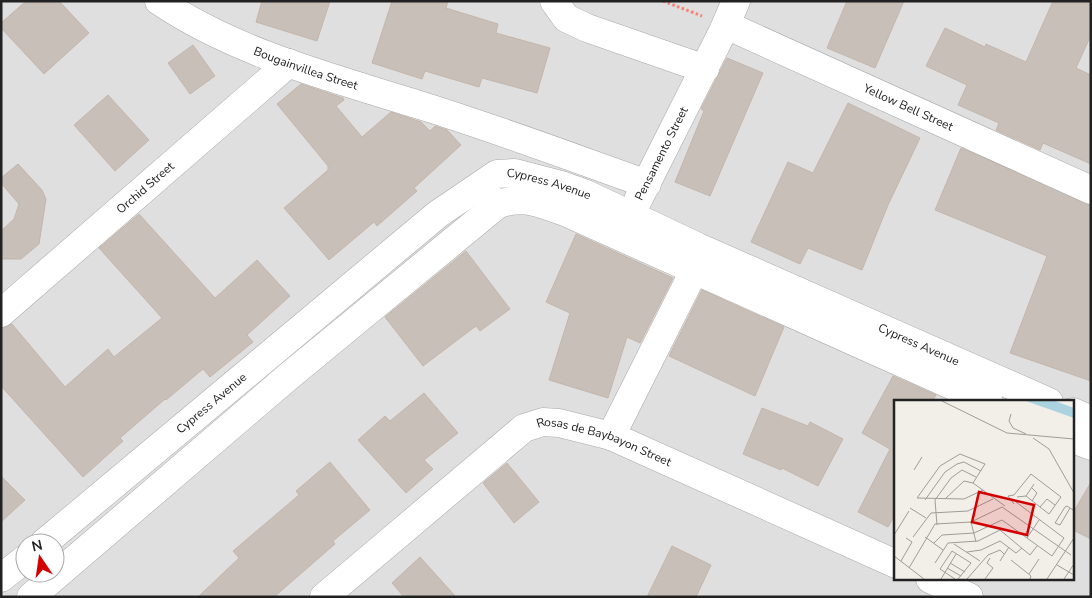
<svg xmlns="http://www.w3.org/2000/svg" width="1092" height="598" viewBox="0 0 1092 598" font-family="'Nunito Sans',sans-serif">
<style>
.residential{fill:#e0dfdf;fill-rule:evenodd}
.building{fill:#c7bfb8;stroke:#c4b6ab}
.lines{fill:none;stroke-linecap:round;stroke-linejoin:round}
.minor-casing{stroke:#a9a9a9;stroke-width:29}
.path{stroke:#fa8072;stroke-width:3;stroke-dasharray:2.5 2.5;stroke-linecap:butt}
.minor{stroke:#fff;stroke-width:28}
.labels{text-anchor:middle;stroke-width:4;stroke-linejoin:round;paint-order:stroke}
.street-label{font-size:12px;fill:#222;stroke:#fff}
.inset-road{fill:none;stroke:#9f9d99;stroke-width:1}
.view{fill:#d40000;fill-opacity:0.15;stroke:#d40000;stroke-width:2.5}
.inset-edge{fill:none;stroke:#222;stroke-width:2.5}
</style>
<rect width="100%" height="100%" fill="#f2efe9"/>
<path class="residential" d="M 1,1 L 1091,1 L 1091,597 L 1,597 ZM 896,402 L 1073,402 L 1073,579 L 896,579 ZM 25,543 L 55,543 L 55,573 L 25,573 Z"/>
<path class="building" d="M 26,1 L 59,1 L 89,33 L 44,74 L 1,28 L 1,23 Z
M 262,1 L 330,1 L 317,41 L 256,22 Z
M 392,1 L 448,1 L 446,8 L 498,24 L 496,33 L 550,48 L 537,93 L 482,78 L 479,87 L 425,71 L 422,79 L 372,63 Z
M 847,1 L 904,1 L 875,68 L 827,48 Z
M 1053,1 L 1091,1 L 1091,35 L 1076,68 L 1091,75 L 1091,164 L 1043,143 L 1040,150 L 996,130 L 999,123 L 958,105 L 967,85 L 926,66 L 945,28 L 985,47 L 986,44 L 1026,62 Z
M 193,45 L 215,76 L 190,94 L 168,63 Z
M 727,58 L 763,73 L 710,196 L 675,182 L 704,111 L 701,109 Z
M 301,84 L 343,98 L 344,100 L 336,106 L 362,137 L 391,112 L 421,122 L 430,131 L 435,126 L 447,130 L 461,145 L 414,188 L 417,191 L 377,226 L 374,222 L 329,260 L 284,208 L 328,170 L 328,166 L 277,104 Z
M 108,95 L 149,140 L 115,171 L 74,125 Z
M 848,103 L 920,138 L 888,205 L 862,270 L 808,248 L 800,264 L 751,242 L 788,162 L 813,173 Z
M 961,148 L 1091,205 L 1091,381 L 1010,353 L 1047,256 L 935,210 Z
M 18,164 L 42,190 L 46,199 L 39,244 L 21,259 L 1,259 L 1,231 L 14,219 L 19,204 L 1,183 L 1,178 Z
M 139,214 L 215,298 L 257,260 L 290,296 L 247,335 L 253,342 L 210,377 L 203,369 L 166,400 L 165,399 L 120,438 L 123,441 L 83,477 L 1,386 L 1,328 L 12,324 L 65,387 L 108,349 L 114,357 L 162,318 L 99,248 Z
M 576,234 L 673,278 L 640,343 L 627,337 L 608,398 L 549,380 L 570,313 L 546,302 Z
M 466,251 L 510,309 L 480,331 L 476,326 L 423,366 L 385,317 Z
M 702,290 L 784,327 L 755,396 L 669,356 Z
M 893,376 L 936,395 L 932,402 L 896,402 L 896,513 L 888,527 L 858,512 L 890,449 L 862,433 Z
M 424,393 L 458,433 L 424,460 L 433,469 L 406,493 L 358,440 L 385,416 L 390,421 Z
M 762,408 L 808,426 L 810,422 L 843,439 L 818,486 L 782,468 L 781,470 L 743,454 Z
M 330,462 L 370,510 L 333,541 L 335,544 L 274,597 L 198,597 L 239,558 L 233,551 L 299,495 L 296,491 Z
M 507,463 L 539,502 L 514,523 L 483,483 Z
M 1,476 L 25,500 L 1,522 Z
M 1091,482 L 1091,539 L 1073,530 L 1073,513 Z
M 672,546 L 711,565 L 696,597 L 647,597 Z
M 420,557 L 456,597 L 404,597 L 392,583 Z"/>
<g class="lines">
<g class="minor-casing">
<g id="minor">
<path id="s1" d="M 159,1 C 239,55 338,79 429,108 C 502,131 574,158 647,184"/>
<path d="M 554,1 L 566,18 L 587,28 L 705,69"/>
<path id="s2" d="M 726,25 L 1091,190"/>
<path id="s3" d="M 638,200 L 723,31 L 736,1"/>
<path id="s4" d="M 1,313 L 289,63"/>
<path d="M 1073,412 L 1091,420"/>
<path d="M 611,436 L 694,271 L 697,253"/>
<path d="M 1073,439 L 1091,446"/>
<path id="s5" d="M 44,543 L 438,214 L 497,174 L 515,173 L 561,185 L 586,194 L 698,247 L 1049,402"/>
<path d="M 1,578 L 25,559"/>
<path d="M 930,579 L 969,597"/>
<path d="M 31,597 L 289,376 L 497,205 C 522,194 541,204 565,212 L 989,402"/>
<path id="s6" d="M 324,597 L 524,428 L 543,422 L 559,423 L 611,436 L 896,564"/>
</g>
</g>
<path class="path" d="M 663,1 L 702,16"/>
<use href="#minor" class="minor"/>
</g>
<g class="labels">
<g class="street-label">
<text dy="4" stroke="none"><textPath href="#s1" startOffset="162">Bougainvillea Street</textPath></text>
<text dy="4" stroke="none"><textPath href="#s2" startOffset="200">Yellow Bell Street</textPath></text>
<text dy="4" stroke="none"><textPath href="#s3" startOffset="52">Pensamento Street</textPath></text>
<text dy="4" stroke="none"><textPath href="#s5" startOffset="638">Cypress Avenue</textPath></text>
<text dy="4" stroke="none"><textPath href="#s4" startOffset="191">Orchid Street</textPath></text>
<text dy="4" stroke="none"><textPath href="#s5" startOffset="1042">Cypress Avenue</textPath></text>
<text dy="4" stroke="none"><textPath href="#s5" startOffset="218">Cypress Avenue</textPath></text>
<text dy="4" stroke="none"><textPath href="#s6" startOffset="346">Rosas de Baybayon Street</textPath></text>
</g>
</g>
<g transform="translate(894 400)">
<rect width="180" height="180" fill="#f2efe9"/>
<path d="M 132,1 L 161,1 L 180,8 L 180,18 Z" fill="#aad3df"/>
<path class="inset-road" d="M 48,1 L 113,33 L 180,39M 117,14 L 115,21 L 119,28 L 132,34M 139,38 L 155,49 L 180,93M 20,70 L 28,57M 79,83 L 91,64 L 66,54 L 46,66 L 23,98 L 70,99 L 89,90M 138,88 L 143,93 L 138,101M 123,97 L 132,96 L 140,84M 51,99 L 70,81 L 79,83 L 111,106M 31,100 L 51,72 L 63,64 L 70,62 L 87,71M 120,104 L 114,96 L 120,95 L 137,74 L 167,97 L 155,114 L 132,96M 146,107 L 153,99 L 161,105M 16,108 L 32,118M 176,108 L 166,125 L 161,123 L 171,107 L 173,106 L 179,110 L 180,106M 77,122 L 82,142M 43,125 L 41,100 L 57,78 L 68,70 L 82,77M 0,135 L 15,111M 19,137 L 37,113 L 74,111 L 99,99M 31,137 L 49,150M 133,138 L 145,120M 40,143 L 48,135 L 80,133 L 108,120 L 158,156 L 170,138 L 122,102M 60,144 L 86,161M 73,152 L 87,150 L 106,141 L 122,153 L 128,148M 0,156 L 30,179M 117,160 L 137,176 L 136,179M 7,161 L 18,142 L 12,138M 106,161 L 115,147M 41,163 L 54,143 L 84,141 L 106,130 L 136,155 L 143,146M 56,163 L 71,172M 163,165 L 180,175M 15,168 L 41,124 L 77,122 L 108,107 L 177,155M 53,168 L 67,176M 135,174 L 145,159M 47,179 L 62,154M 61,179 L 46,169 L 58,151 L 77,163 L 64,179M 73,179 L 94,155 L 106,150 L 110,154M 91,179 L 99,168 L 93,163 L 96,158M 153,179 L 180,138M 170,179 L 180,164"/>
<path class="view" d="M 85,92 L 140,105 L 133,135 L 78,122 Z"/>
<rect width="180" height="180" class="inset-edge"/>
</g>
<rect width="1092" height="598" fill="none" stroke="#222222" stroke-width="5"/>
<g transform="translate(40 558) rotate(347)"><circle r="24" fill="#ffffff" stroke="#a7a7a7"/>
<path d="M0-4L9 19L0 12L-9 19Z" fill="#d40000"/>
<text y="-8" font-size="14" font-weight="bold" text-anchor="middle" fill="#222222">N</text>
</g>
</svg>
